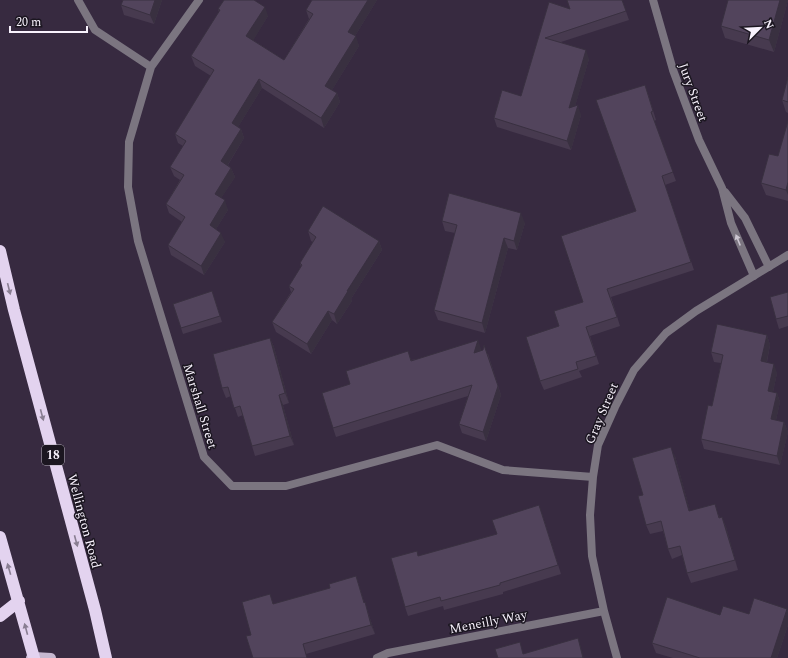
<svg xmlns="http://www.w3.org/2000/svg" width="788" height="658" viewBox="0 0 788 658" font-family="Spectral,serif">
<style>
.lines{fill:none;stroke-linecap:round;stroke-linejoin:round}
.street{stroke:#7b7580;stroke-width:8}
.primary{stroke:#c6b8d0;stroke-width:10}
.highway{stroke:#e3d3ef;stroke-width:12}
.wall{fill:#473a4f}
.shaded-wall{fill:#393040}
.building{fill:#52445c;stroke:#393040}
.oneway{fill:#ccc6d1}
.oneway2{fill:#897e92}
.labels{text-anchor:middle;stroke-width:3;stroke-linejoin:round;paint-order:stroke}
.shield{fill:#1b1620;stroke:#b6b0bb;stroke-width:1}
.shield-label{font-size:12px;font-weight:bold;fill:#f8f2fd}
.street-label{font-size:13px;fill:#f8f2fd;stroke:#1b1620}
</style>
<rect width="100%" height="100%" fill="#372a40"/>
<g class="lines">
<path class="street" d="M 78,0 L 95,30 L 151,67
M 199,0 L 151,67 L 129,142 L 128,187 L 138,241 L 204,457 L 232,486 L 286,486 L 437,445 L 503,470 L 593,477
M 653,0 L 673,70 L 699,140 L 722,188 L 731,223 L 754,276
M 725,192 L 745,218 L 769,267
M 377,658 L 388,653 L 604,611
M 617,658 L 604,611 L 592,556 L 590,515 L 593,477 L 598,445 L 615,407 L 634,370 L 666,333 L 696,311 L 788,255"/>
<path class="primary" d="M 31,658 L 34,657 L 51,658"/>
<path class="highway" d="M 0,251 L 14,310 L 95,610 L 106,658
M 0,537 L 34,658
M 0,616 L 19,601"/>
</g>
<path class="wall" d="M 162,0 L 154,24 L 124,15 L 121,5 Z
M 312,0 L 377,0 L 355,36 L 359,46 L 332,90 L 337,93 L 340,102 L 324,128 L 262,88 L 238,127 L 241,129 L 244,138 L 228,165 L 231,168 L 235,177 L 221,198 L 228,210 L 216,229 L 225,242 L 204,275 L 171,255 L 168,245 L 182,222 L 169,213 L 166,204 L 180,180 L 174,176 L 170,167 L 183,146 L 178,143 L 175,134 L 211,76 L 195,66 L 191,56 L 219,12 L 218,9 L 268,16 L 253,40 L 284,60 L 309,19 L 306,10 Z
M 622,0 L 629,20 L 561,42 L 589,59 L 575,106 L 581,115 L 571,150 L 497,127 L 494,118 L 521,96 L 549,2 L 570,9 Z
M 788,0 L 774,52 L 725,38 L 721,26 Z
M 788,77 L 788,113 L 786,112 L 782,100 Z
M 648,94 L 656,120 L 654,121 L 676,181 L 665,185 L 694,270 L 611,297 L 620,326 L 590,336 L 599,364 L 579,371 L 582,377 L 544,390 L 540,381 L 559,326 L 583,302 L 636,211 Z
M 788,121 L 788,201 L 766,195 L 761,183 L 778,156 Z
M 442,221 L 525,223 L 517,250 L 508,248 L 485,333 L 438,320 L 434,310 L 455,233 L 445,231 Z
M 308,231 L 379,241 L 382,250 L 351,299 L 352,301 L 337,324 L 332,320 L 311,354 L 276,332 L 272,322 L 291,292 L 289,286 L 301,267 L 300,263 L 313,242 L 311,241 Z
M 212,291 L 222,322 L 183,334 L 173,304 Z
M 788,292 L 788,326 L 779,329 L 776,319 Z
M 767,335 L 770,345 L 767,362 L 777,373 L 773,392 L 777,393 L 780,402 L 776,420 L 784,422 L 788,432 L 780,465 L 704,449 L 701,439 L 712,406 L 721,363 L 714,362 L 711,352 Z
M 270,338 L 274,347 L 289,403 L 283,405 L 294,445 L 255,456 L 252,446 L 243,415 L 238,417 L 231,396 L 226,398 L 222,388 Z
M 481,349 L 480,351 L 488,354 L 501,395 L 486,441 L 462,433 L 459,424 L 468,396 L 336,437 L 333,428 L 350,384 L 411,360 Z
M 675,456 L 690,511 L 718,514 L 720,518 L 722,517 L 726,527 L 738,570 L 691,583 L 687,573 L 682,555 L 672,559 L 668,549 L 663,531 L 650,534 L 646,525 L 643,495 Z
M 542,514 L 561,574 L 503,592 L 503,594 L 444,610 L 443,606 L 408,616 L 405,607 L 419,556 L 497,534 Z
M 356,576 L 364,602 L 368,612 L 375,634 L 306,654 L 251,635 L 274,604 L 330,588 Z
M 787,609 L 788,612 L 788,625 L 777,658 L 673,658 L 656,653 L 652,643 L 720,615 L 749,614 Z"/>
<path class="shaded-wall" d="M 155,0 L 162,0 L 154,24 L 150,15 Z
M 368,0 L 377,0 L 352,41 L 348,32 Z
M 780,0 L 788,0 L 774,52 L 769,40 Z
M 265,7 L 268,16 L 250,46 L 246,36 Z
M 356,36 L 359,46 L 329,95 L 325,86 Z
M 586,50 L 589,59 L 572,117 L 569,108 Z
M 259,79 L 262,88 L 235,132 L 232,123 Z
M 337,93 L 340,102 L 324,128 L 321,118 Z
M 578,105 L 581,115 L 571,150 L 567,141 Z
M 241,129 L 244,138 L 224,171 L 221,161 Z
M 231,168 L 235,177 L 218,203 L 215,194 Z
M 788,182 L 788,195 L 786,190 Z
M 225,200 L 228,210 L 213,234 L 210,225 Z
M 521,213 L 525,223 L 517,250 L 514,241 Z
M 221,233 L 225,242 L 204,275 L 201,266 Z
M 504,238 L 508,248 L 485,333 L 482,323 Z
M 379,241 L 382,250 L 351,299 L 352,301 L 337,324 L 334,314 L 347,291 Z
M 328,311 L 332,320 L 311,354 L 307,344 Z
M 767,335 L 770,345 L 765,370 L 761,361 Z
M 270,338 L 274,347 L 289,403 L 285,393 Z
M 478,340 L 481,349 L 477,362 L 474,353 Z
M 484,345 L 501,395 L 486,441 L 483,432 Z
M 774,364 L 777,373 L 771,401 L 768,391 Z
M 777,393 L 780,402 L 774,429 L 771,419 Z
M 279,395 L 283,405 L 294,445 L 290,436 Z
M 784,422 L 788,432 L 780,465 L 777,456 Z
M 671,447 L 675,456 L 693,521 L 689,511 Z
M 722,517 L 726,527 L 738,570 L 735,560 Z
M 365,602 L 368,612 L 375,634 L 371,625 Z
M 787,609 L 788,612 L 788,625 L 777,658 L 771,658 Z
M 578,638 L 581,647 L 584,658 L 583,658 Z"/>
<path class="building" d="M 123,0 L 155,0 L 150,15 L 121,5 Z
M 224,0 L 254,0 L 265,7 L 246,36 L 284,60 L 313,14 L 306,10 L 312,0 L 368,0 L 348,32 L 356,36 L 325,86 L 337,93 L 321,118 L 259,79 L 232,123 L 241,129 L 221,161 L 231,168 L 215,194 L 225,200 L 210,225 L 221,233 L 201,266 L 168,245 L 185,217 L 166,204 L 184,175 L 170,167 L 186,141 L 175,134 L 214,70 L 191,56 L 220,10 L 218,9 Z
M 567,0 L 622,0 L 626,11 L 545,38 L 586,50 L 569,108 L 578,105 L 567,141 L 494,118 L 502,90 L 521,96 L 549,2 L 570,9 Z
M 728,0 L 780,0 L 769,40 L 721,26 Z
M 788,77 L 788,102 L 782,100 Z
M 645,85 L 653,111 L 651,112 L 673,172 L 662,176 L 691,262 L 607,289 L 617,317 L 586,327 L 596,356 L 576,362 L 578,369 L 540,381 L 526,337 L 559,326 L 554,311 L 583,302 L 561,236 L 636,211 L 596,100 Z
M 788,121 L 788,182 L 786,190 L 761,183 L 769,154 L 778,156 Z
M 449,193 L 521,213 L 514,241 L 504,238 L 482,323 L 434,310 L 457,225 L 442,221 Z
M 323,206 L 379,241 L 347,291 L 348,291 L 334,314 L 328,311 L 307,344 L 272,322 L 294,289 L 289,286 L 302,265 L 300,263 L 316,237 L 308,231 Z
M 212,291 L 220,316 L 181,328 L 173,304 Z
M 788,292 L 788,316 L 776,319 L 770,297 Z
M 717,324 L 767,335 L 761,361 L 774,364 L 768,391 L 777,393 L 771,419 L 784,422 L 777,456 L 701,439 L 708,405 L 712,406 L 723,355 L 711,352 Z
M 270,338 L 285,393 L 279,395 L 290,436 L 252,446 L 240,406 L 234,408 L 228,387 L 222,388 L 213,354 Z
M 478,340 L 474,353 L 483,350 L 484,345 L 498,386 L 483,432 L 459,424 L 472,385 L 333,428 L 322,393 L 350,384 L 346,371 L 408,351 L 411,361 Z
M 671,447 L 689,511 L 715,504 L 719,518 L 722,517 L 735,560 L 687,573 L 680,546 L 668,549 L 661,521 L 646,525 L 638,496 L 643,495 L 632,458 Z
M 539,505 L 558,565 L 500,583 L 500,585 L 441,601 L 440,597 L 405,607 L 391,558 L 417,551 L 418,556 L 497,534 L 492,520 Z
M 356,576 L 364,603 L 365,602 L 371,625 L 303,644 L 307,658 L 253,658 L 246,636 L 251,635 L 242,602 L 270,594 L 273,604 L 330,588 L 329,584 Z
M 667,597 L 720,615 L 723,606 L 749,614 L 754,598 L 787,609 L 771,658 L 700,658 L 652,643 Z
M 578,638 L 583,658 L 498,658 L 495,649 L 520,642 L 523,654 Z"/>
<defs><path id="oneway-solid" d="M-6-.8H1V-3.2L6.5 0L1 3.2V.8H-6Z"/></defs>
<use class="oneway" href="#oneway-solid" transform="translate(738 240) rotate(-112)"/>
<g class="oneway2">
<use href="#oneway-solid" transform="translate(9 289) rotate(76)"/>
<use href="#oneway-solid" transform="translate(42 415) rotate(75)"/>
<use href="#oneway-solid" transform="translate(76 541) rotate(75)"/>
<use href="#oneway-solid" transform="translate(9 569) rotate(-106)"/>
<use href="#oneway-solid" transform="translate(26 629) rotate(-105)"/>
</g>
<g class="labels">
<rect class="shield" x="42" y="445" width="22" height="20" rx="3"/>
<g class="shield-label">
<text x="53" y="459">18</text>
</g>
<g class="street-label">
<text transform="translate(694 92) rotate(70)" y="5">Jury Street</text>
<text transform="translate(201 406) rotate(73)" y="5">Marshall Street</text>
<text transform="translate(601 413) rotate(-67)" y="5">Gray Street</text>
<text transform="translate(85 521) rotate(75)" y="5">Wellington Road</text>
<text transform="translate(488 621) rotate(-11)" y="5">Meneilly Way</text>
</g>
</g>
<g transform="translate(760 28) rotate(66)" stroke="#1b1620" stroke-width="3" paint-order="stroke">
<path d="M0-3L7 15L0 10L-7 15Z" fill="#f8f2fd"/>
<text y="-6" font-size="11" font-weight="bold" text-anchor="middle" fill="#f8f2fd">N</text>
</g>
<path d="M10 26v6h77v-6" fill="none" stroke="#f8f2fd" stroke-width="2"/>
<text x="16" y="26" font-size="12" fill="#f8f2fd" stroke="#1b1620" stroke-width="3" paint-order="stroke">20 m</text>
</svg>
